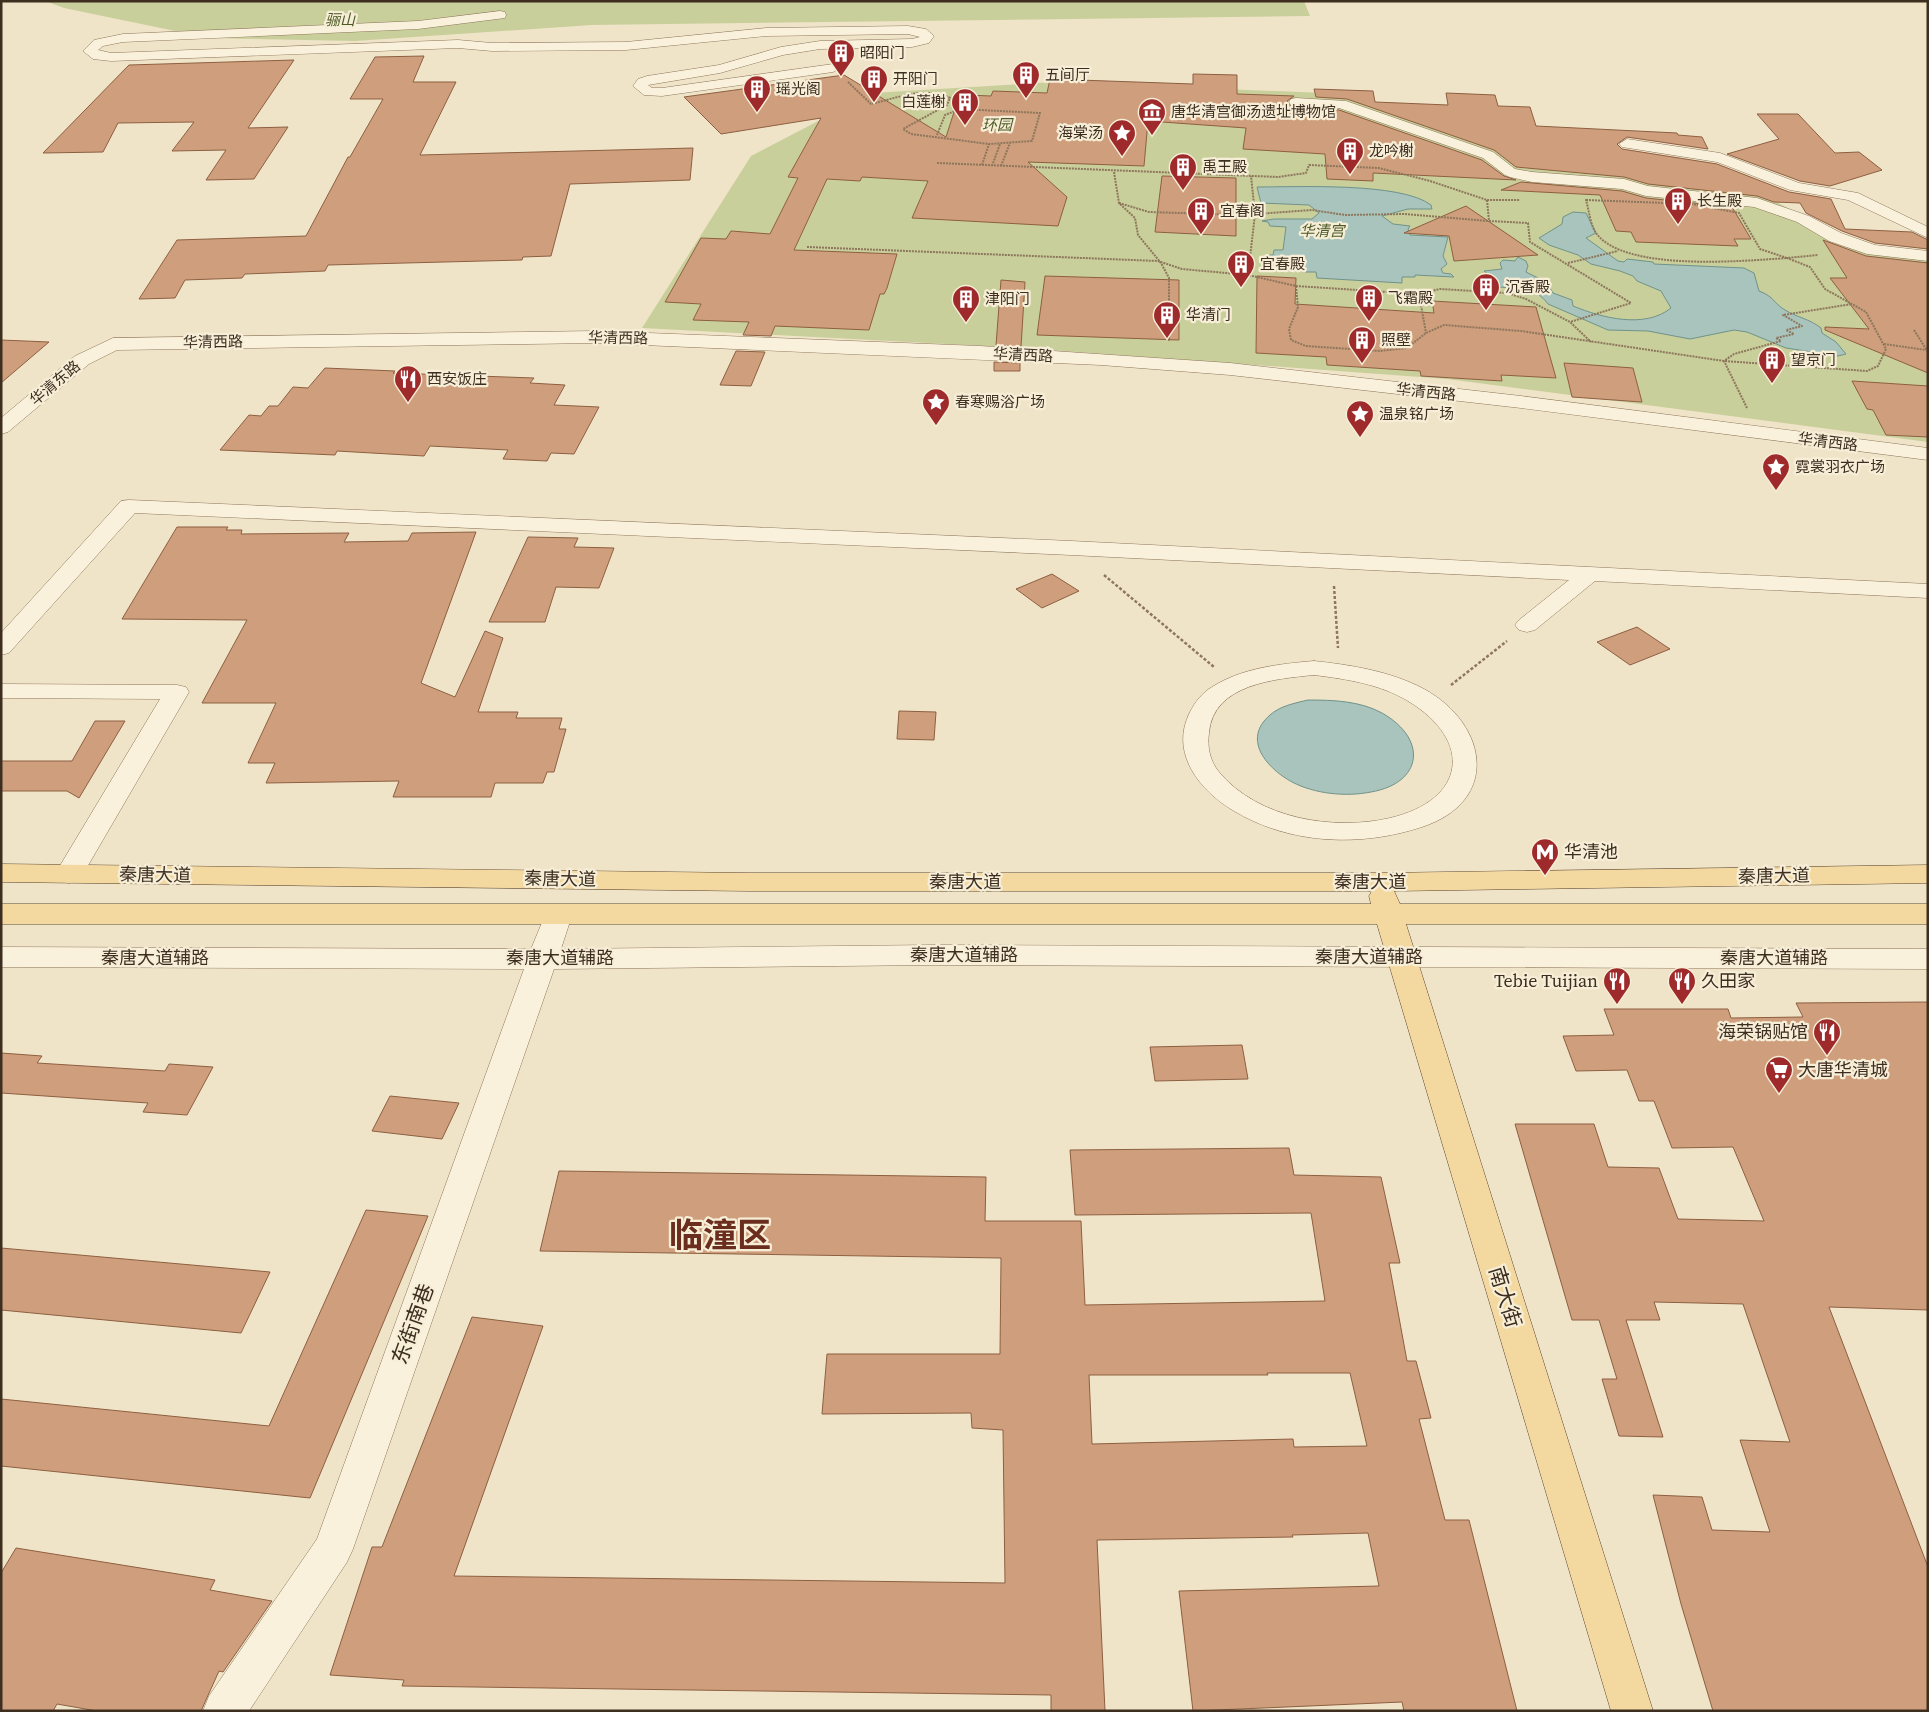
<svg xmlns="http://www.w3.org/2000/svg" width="1929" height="1712" viewBox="0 0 1929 1712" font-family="'Source Serif 4','Noto Sans SC',serif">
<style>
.green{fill:#c9cf9b}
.water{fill:#a9c4bc;stroke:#6f938a}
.building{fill:#cf9f7d;stroke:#8d5f41;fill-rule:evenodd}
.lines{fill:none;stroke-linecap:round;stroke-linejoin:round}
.minor-casing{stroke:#8d765c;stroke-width:1}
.major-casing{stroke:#5b4430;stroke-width:1}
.path-far1{stroke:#8d765c;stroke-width:2;stroke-dasharray:2 1;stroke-linecap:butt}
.path{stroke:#8d765c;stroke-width:2.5;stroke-dasharray:3 2;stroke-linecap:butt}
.minor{fill:#faf1dc;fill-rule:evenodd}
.major{fill:#f3d9a0;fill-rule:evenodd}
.labels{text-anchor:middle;stroke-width:4.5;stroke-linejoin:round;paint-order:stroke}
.far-park-label{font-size:15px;font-style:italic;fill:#4d5a26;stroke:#f7eed8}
.far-poi-label{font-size:15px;fill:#3d2e20;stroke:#f7eed8;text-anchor:start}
.far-street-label{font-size:15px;fill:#3d2e20;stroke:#f7eed8}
.poi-label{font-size:18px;fill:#3d2e20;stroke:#f7eed8;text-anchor:start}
.street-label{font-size:18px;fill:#3d2e20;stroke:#f7eed8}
.near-street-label{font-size:21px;fill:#3d2e20;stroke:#f7eed8}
.near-town-label{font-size:34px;font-weight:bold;fill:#6b2e1e;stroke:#f7eed8}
</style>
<rect width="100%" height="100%" fill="#f0e4c8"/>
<path class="green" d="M 45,1 L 1304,1 L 1310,16 L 592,25 L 355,41 L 209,38 L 64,8 Z
M 1054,82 L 1348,94 L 1404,110 L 1752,189 L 1867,250 L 1928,260 L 1928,442 L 1447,379 L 1023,348 L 642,328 L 751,156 L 872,93 Z"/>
<path class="water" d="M 1257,187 C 1297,187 1401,182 1431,205 L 1432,209 L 1408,209 L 1382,216 L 1393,224 L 1410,226 L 1408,229 L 1410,235 L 1448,237 L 1443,256 L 1447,264 L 1441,269 L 1443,273 L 1451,274 L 1454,277 L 1415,275 L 1415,277 L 1402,277 L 1402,283 L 1317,278 L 1316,272 L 1303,272 L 1303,269 L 1268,267 L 1269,255 L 1273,255 L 1274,250 L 1283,250 L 1286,227 L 1270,226 L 1268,222 L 1262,221 L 1274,219 L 1312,219 L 1319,213 L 1309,205 L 1261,203 Z
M 1573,212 L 1586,213 L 1596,233 L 1586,238 L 1618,261 L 1624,262 L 1627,259 L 1653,262 L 1654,264 L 1744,268 L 1754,273 L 1759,291 C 1775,297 1773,303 1785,310 C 1796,317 1810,319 1821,328 L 1822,333 L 1836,342 L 1846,354 L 1838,356 L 1786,348 L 1747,332 L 1734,330 L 1690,339 L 1648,331 L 1608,330 L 1548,304 C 1536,287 1518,289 1499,287 L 1498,282 L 1484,271 L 1502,269 L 1500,263 L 1503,260 L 1515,261 L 1518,257 L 1526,261 L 1528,266 L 1526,272 L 1546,282 L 1553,293 L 1572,300 L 1573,306 C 1602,318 1645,329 1671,308 L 1661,291 L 1637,281 L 1633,276 L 1620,271 L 1591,264 L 1578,255 L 1549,245 L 1539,238 L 1562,224 L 1563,217 Z
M 1308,700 C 1334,700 1360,701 1382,713 C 1428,739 1423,783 1371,792 C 1346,797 1315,794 1292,782 C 1268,769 1241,740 1270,715 C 1280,706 1295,703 1308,700 Z"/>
<path class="building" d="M 424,56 L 413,82 L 456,82 L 420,155 L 693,148 L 690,180 L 570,184 L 551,256 L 523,257 L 522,260 L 328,265 L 325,271 L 245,274 L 242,278 L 185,280 L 175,298 L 139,299 L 177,240 L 306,236 L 348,157 L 350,157 L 383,99 L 350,99 L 375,57 Z
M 294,60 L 248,128 L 288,127 L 254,179 L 206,180 L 226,150 L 172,151 L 194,122 L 118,123 L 103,152 L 43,153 L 129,65 Z
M 1193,74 L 1237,75 L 1237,94 L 1294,96 L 1287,101 L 1291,107 L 1339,110 L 1482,160 L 1504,176 L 1516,180 L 1373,173 L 1373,181 L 1327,179 L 1325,154 L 1243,149 L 1246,128 L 1148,121 L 1144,166 L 1028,162 L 1067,197 L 1058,226 L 912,218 L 928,181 L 862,177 L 860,181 L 827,179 L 794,250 L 897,254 L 887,288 L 884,294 L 880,294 L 869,330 L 775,326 L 771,336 L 743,335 L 749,322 L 693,320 L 701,304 L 665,302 L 701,238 L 726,239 L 731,231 L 770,234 L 798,178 L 788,177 L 821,118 L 721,134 L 684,97 L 844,75 L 946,137 L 955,109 L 959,112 L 966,95 L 991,96 L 993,91 L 1047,93 L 1050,79 L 1193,84 Z
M 1314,89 L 1373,91 L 1375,102 L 1448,105 L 1446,93 L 1495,95 L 1498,106 L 1530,107 L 1536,126 L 1677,133 L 1678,135 L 1702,137 L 1708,149 L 1627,137 L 1617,144 L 1622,149 L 1717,164 L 1789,192 L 1831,199 L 1845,229 L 1912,232 L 1928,240 L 1928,249 L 1875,243 L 1842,231 L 1806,213 L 1800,203 L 1774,202 L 1757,196 L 1648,184 L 1624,177 L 1516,167 L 1494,150 L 1347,99 L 1316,97 Z
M 1757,114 L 1798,114 L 1835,153 L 1859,152 L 1882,170 L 1830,186 L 1800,181 L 1727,154 L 1779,139 Z
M 1162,176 L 1236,178 L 1236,236 L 1155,232 Z
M 1521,182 L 1622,191 L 1646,198 L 1732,207 L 1751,239 L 1734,239 L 1738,246 L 1636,242 L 1631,232 L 1616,231 L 1600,195 L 1501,190 Z
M 1466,206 L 1538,255 L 1454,261 L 1449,236 L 1404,233 Z
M 1823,240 L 1866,256 L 1928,263 L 1928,373 L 1825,330 L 1825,327 L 1869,329 L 1830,278 L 1847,278 Z
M 1045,276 L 1179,280 L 1179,340 L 1037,335 Z
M 1257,276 L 1296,278 L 1295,304 L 1434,313 L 1432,301 L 1536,307 L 1556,378 L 1501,375 L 1502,381 L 1421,376 L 1420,371 L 1327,365 L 1326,357 L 1256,353 Z
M 1001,280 L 1025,282 L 1021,347 L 996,345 Z
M 1,340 L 49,342 L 1,383 Z
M 736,351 L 765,352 L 751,386 L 720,385 Z
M 994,362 L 1020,363 L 1020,371 L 994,371 Z
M 1564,363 L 1633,368 L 1642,402 L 1572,397 Z
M 325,368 L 395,371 L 393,373 L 534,378 L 530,383 L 565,385 L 554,405 L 599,407 L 574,454 L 551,453 L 547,461 L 503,459 L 508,450 L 430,446 L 424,456 L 337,451 L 335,455 L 220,450 L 249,415 L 261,416 L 269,406 L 278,406 L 293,387 L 308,388 Z
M 1852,381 L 1928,386 L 1928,437 L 1886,435 L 1873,410 L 1867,409 Z
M 177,527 L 228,527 L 226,530 L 242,530 L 241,534 L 349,533 L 344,542 L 408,541 L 412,533 L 476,532 L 421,683 L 455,697 L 485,631 L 503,638 L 478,712 L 518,712 L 516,718 L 562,718 L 559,729 L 566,729 L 554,772 L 547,772 L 543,783 L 495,783 L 491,797 L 393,797 L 399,781 L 266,783 L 275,763 L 248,763 L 276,703 L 202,703 L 247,620 L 122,619 Z
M 528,537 L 578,538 L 574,547 L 614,548 L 599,588 L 556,587 L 545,622 L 489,622 Z
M 1052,574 L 1079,591 L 1042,608 L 1016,589 Z
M 1637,627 L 1670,649 L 1630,665 L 1597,642 Z
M 899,711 L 936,712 L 934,740 L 897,739 Z
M 95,721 L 125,721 L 79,798 L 67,791 L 1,791 L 1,761 L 72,761 Z
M 1928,1002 L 1928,1310 L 1829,1307 L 1928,1567 L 1928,1711 L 1713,1711 L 1681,1604 L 1653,1495 L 1702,1497 L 1712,1530 L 1770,1532 L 1740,1440 L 1790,1442 L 1743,1304 L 1654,1302 L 1660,1320 L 1626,1320 L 1663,1437 L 1619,1436 L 1602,1379 L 1617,1379 L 1599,1320 L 1572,1320 L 1515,1124 L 1594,1124 L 1608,1167 L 1659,1168 L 1678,1219 L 1764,1221 L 1733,1147 L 1672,1148 L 1654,1101 L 1639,1101 L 1627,1070 L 1576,1071 L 1563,1036 L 1614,1035 L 1604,1009 L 1728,1009 L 1731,1018 L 1803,1017 L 1796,1003 Z
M 1242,1045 L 1248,1079 L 1155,1081 L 1150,1047 Z
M 1,1053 L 42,1056 L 37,1063 L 165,1071 L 169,1064 L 213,1067 L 187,1115 L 143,1112 L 148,1103 L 1,1093 Z
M 390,1096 L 459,1103 L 442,1139 L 372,1131 Z
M 1289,1148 L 1294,1175 L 1381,1177 L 1400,1263 L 1389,1263 L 1407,1361 L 1416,1361 L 1431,1418 L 1419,1419 L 1445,1520 L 1469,1520 L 1517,1711 L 1404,1711 L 1402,1702 L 1193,1711 L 1179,1591 L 1379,1586 L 1368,1533 L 1292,1535 L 1293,1537 L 1097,1540 L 1105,1711 L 1051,1711 L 1051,1695 L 402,1686 L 404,1680 L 330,1675 L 372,1547 L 382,1547 L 472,1317 L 543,1326 L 454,1576 L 1005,1583 L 1003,1430 L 972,1428 L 971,1413 L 822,1414 L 827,1354 L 1000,1354 L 1001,1258 L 540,1251 L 559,1171 L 986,1177 L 985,1221 L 1081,1221 L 1085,1305 L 1325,1301 L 1311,1213 L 1075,1215 L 1070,1150 ZM 1267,1373 L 1350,1373 L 1367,1446 L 1294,1447 L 1293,1439 L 1092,1444 L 1089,1375 L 1268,1375 Z
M 366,1210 L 428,1216 L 310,1498 L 1,1466 L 1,1399 L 269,1426 Z
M 1,1248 L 270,1272 L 241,1333 L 1,1310 Z
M 16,1548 L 215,1580 L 210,1590 L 272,1601 L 223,1672 L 219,1671 L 201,1711 L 97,1711 L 57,1704 L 53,1711 L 1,1711 L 1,1573 Z"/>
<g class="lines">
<g class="minor-casing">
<path id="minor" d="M 500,11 L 505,12 L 506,15 L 505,18 L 418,29 L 123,42 L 103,46 L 98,50 L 111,53 L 458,40 L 492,43 L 626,42 L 766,28 L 908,26 L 926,29 L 934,36 L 929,43 L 912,47 L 820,49 L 783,55 L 720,73 L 648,85 L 652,88 L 662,88 L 833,64 L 840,68 L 833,72 L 662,96 L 644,95 L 633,86 L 638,79 L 647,76 L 719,65 L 781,47 L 820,41 L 912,39 L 920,37 L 908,34 L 766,36 L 626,50 L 492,51 L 458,48 L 111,61 L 93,59 L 83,51 L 94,40 L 123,34 L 418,21 Z
M 1296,98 L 1346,101 L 1493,152 L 1515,169 L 1532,172 L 1624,179 L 1648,186 L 1757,198 L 1809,216 L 1841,233 L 1875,245 L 1928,251 L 1928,261 L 1867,254 L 1829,241 L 1797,222 L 1754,207 L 1646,196 L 1622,189 L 1532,182 L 1510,177 L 1505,175 L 1483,158 L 1339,108 L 1291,105 L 1289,102 L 1291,99 Z
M 1627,139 L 1720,153 L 1799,183 L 1858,193 L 1928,227 L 1928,238 L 1848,200 L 1790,190 L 1717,162 L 1622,147 L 1619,144 Z
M 597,331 L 980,346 L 1230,363 L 1521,396 L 1928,448 L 1928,460 L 1521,408 L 1230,375 L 1101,365 L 597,343 L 117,350 L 89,364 L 8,432 L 1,434 L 1,418 L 75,356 L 113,338 Z
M 129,500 L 1071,541 L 1928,584 L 1928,598 L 1595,581 L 1535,630 L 1527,632 L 1519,630 L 1515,625 L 1519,620 L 1569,580 L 1071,555 L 135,513 L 9,653 L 1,655 L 1,633 L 121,501 Z
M 1314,661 C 1351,665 1390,671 1424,689 C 1488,724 1501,801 1422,827 C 1361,847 1291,845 1234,811 C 1200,791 1169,753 1190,712 C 1195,702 1202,693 1212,687 C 1242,668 1279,664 1314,661 ZM 1314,675 C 1346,679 1380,684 1408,701 C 1474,741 1466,800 1390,818 C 1334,831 1258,819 1219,772 C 1210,761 1207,747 1209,733 C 1213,684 1275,679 1314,675 Z
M 1,684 L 177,685 L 186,687 L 189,692 L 79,881 L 69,883 L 59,881 L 55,874 L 160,699 L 1,698 Z
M 558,905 L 568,908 L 572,915 L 561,949 L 935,945 L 1928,949 L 1928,969 L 935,965 L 554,969 L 353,1549 L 347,1562 L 249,1711 L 203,1711 L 209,1696 L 317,1539 L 524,969 L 1,967 L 1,947 L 531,949 L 548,908 Z"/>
</g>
<g class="major-casing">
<path id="major" d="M 1,864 L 749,873 L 1380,873 L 1928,865 L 1928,883 L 1394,891 L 1400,904 L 1928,904 L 1928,924 L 1406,924 L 1653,1711 L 1611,1711 L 1377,924 L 1,924 L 1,904 L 1371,904 L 1369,896 L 1372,891 L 749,891 L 1,882 Z"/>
</g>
<path class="path-far1" d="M 848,82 L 871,104 C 897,98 924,86 950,98 L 947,105 L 903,129 L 911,134 L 989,144 L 1032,141 L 1040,113 L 960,109 L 945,115 L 937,135
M 937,163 L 1278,177 L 1306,173 L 1309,165 L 1379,168 L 1430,181 L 1487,200 L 1520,200
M 982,165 L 989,144
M 992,166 L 1000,144
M 1001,166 L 1010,143
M 1114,172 L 1119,203 L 1135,218 L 1138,235 L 1161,263 L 1169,278 L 1169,341
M 1487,200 L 1489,221 L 1528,223 L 1530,242 L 1631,303 L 1570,322
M 1586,200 L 1692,204 L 1739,213 L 1760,249 L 1787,258 C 1743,261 1624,272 1596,233 C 1590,224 1589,210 1586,200 Z
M 1119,203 L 1149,212 L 1242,215 L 1312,210 L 1345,215 L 1404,214 L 1489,221
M 807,247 L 1158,261 L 1182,269 L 1248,275 L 1296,286 L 1419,294 L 1426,333
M 1568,263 L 1618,251
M 1248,275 L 1255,214 L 1251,176
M 1296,286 L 1298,307 L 1289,329 L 1291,340 L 1306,346 L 1380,351 L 1407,348 L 1426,333 L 1444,325 L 1521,331 L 1724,361 L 1867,371 L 1878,366 L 1886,349 L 1866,312 L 1825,289 L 1810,267 L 1787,258 L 1818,255
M 1419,294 L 1440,289 L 1507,293 L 1526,299 L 1570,322 L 1591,342
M 1914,330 L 1928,352
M 1884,344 L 1926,350
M 1747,408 L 1724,361 L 1734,354 L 1781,341 L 1776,338 L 1794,334 L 1786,330 L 1802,326 L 1783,315 L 1852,304"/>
<path class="path" d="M 1104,575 L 1214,667
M 1334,586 L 1338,648
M 1451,685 L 1507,641"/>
<use href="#minor" class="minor"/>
<use href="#major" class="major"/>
</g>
<defs>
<g id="building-pin" transform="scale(1.4375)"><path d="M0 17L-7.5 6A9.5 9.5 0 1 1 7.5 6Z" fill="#9e2a2b" stroke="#f7eed8"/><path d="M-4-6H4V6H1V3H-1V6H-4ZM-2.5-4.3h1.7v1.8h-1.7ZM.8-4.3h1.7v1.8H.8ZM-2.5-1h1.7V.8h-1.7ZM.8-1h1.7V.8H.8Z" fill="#fff"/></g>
<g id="museum-pin" transform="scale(1.4375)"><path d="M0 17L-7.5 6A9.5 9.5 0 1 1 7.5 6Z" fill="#9e2a2b" stroke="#f7eed8"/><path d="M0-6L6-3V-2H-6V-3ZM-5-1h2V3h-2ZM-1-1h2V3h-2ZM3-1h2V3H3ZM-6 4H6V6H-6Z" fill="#fff"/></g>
<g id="sight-pin" transform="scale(1.4375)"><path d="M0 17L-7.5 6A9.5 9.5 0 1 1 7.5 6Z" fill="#9e2a2b" stroke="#f7eed8"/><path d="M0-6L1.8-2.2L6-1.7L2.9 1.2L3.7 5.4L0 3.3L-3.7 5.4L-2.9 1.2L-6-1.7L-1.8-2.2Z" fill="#fff"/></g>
<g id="restaurant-pin" transform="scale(1.4375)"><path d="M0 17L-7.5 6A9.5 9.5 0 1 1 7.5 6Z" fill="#9e2a2b" stroke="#f7eed8"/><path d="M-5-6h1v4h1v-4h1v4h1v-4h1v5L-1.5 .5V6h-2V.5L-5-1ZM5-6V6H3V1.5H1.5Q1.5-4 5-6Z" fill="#fff"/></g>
<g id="metro-pin" transform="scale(1.4375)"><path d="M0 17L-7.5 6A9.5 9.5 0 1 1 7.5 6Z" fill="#9e2a2b" stroke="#f7eed8"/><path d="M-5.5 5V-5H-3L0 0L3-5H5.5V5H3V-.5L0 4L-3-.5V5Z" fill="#fff"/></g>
<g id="supermarket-pin" transform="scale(1.4375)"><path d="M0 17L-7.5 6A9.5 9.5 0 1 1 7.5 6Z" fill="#9e2a2b" stroke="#f7eed8"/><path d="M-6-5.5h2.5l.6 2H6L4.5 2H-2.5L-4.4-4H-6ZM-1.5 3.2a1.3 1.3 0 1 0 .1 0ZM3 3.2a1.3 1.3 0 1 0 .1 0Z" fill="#fff"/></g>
</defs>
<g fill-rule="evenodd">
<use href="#building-pin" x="841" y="53"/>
<use href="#building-pin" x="1026" y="75"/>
<use href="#building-pin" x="874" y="79"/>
<use href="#building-pin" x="757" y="89"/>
<use href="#building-pin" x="965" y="102"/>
<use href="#museum-pin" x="1152" y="112"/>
<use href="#sight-pin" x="1122" y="133"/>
<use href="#building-pin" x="1350" y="151"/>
<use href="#building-pin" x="1183" y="167"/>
<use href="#building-pin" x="1678" y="201"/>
<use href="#building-pin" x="1201" y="211"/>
<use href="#building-pin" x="1241" y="264"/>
<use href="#building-pin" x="1486" y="287"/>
<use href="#building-pin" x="1369" y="298"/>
<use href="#building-pin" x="966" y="299"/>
<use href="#building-pin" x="1167" y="315"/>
<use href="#building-pin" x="1362" y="340"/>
<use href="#building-pin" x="1772" y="360"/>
<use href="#restaurant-pin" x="408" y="379"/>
<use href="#sight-pin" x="936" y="402"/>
<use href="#sight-pin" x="1360" y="414"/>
<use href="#sight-pin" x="1776" y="467"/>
<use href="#metro-pin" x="1545" y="852"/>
<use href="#restaurant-pin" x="1617" y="981"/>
<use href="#restaurant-pin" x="1682" y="981"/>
<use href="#restaurant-pin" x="1827" y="1032"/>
<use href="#supermarket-pin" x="1779" y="1070"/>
</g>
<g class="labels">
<g class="far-park-label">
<text x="340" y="25">骊山</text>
<text x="997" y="130">环园</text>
<text x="1322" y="236">华清宫</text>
</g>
<g class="far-poi-label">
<text x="860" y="58">昭阳门</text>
<text x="1045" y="80">五间厅</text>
<text x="893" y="84">开阳门</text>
<text x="776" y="94">瑶光阁</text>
<text x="946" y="107" text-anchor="end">白莲榭</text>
<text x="1171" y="117">唐华清宫御汤遗址博物馆</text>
<text x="1103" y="138" text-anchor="end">海棠汤</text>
<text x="1369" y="156">龙吟榭</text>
<text x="1202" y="172">禹王殿</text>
<text x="1697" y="206">长生殿</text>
<text x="1220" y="216">宜春阁</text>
<text x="1260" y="269">宜春殿</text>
<text x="1505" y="292">沉香殿</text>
<text x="1388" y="303">飞霜殿</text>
<text x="985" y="304">津阳门</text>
<text x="1186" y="320">华清门</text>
<text x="1381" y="345">照壁</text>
<text x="1791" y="365">望京门</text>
<text x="427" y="384">西安饭庄</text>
<text x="955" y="407">春寒赐浴广场</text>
<text x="1379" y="419">温泉铭广场</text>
<text x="1795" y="472">霓裳羽衣广场</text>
</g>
<g class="far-street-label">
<text transform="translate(618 338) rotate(1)" y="5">华清西路</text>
<text transform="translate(213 342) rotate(-1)" y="5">华清西路</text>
<text transform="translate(1023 355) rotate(3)" y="5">华清西路</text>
<text transform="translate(55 383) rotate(-40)" y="5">华清东路</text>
<text transform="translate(1426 392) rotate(6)" y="5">华清西路</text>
<text transform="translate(1828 442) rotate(7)" y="5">华清西路</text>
</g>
<g class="poi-label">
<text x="1564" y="858">华清池</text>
<text x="1598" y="987" text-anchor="end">Tebie Tuijian</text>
<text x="1701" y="987">久田家</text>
<text x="1808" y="1038" text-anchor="end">海荣锅贴馆</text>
<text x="1798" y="1076">大唐华清城</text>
</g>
<g class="street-label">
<text transform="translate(155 875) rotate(1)" y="6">秦唐大道</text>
<text transform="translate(1774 876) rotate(-1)" y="6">秦唐大道</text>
<text transform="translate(560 879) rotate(1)" y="6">秦唐大道</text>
<text x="965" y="888">秦唐大道</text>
<text x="1370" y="888">秦唐大道</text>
<text x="964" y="961">秦唐大道辅路</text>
<text x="1369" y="963">秦唐大道辅路</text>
<text x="155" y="964">秦唐大道辅路</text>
<text x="560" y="964">秦唐大道辅路</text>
<text x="1774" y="964">秦唐大道辅路</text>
</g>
<g class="near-street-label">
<text transform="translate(1505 1297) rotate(73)" y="7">南大街</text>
<text transform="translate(413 1324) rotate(-70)" y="7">东街南巷</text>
</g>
<g class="near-town-label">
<text x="720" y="1247">临潼区</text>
</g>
</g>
<rect width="1929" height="1712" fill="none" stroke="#3d2e20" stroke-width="5"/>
</svg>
